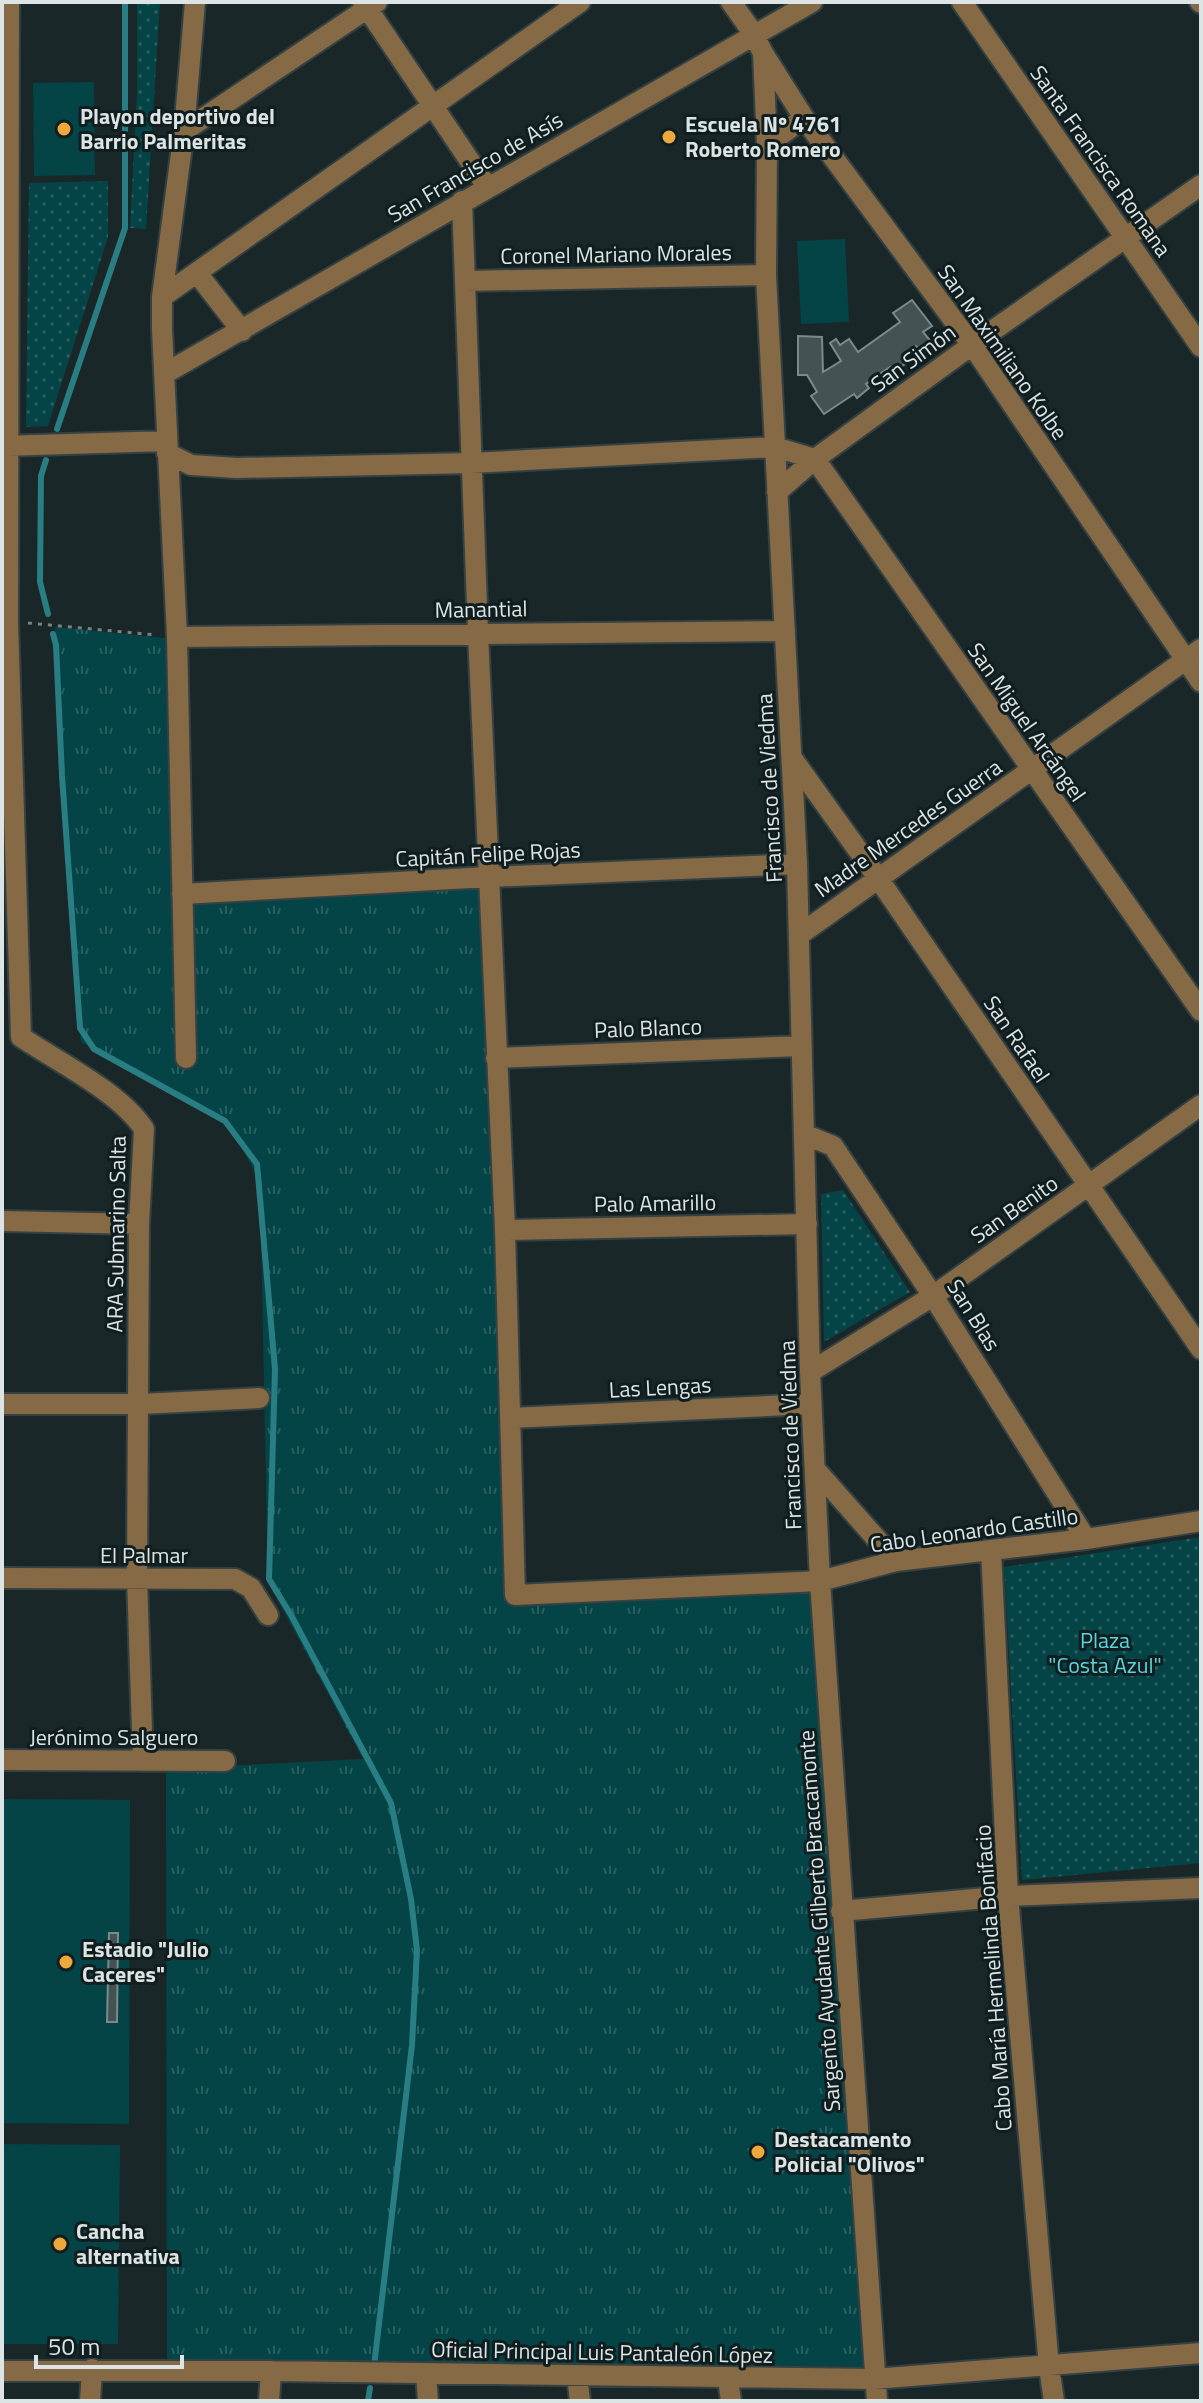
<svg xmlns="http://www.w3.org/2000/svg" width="1203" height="2403" viewBox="0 0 1203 2403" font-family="'Titillium Web',sans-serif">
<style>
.grass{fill:url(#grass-tufts)}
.park{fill:url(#park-dots)}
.pitch{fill:#044447}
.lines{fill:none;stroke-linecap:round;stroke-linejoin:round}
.stream{stroke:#287e83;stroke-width:6}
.building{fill:#445253;stroke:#7b8b8c;stroke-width:2}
.minor-casing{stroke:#354142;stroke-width:24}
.path{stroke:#768182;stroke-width:3;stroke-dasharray:4 6;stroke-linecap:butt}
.minor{stroke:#856a45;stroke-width:20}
.poi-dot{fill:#eda83b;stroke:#111e1f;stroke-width:3}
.labels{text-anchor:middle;stroke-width:6;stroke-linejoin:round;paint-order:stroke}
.poi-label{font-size:22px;font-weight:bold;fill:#dce4e5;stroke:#111e1f;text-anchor:start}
.street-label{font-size:22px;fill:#dce4e5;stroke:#111e1f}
.park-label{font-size:22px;fill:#58d5dd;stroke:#111e1f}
</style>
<defs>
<pattern id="grass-tufts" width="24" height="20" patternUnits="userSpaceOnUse" patternTransform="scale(2)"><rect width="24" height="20" fill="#044447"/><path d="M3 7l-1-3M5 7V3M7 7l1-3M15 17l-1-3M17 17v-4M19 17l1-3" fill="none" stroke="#285f61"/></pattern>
<pattern id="park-dots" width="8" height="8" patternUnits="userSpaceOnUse" patternTransform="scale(2)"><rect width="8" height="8" fill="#044447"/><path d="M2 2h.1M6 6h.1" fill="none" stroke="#285f61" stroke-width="1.8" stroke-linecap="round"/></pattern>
</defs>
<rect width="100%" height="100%" fill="#1a2728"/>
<path class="grass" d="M 55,627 L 175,639 L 181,895 L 483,883 L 513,1597 L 819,1583 L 868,2371 L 167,2361 L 166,1769 L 363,1759 L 268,1582 L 260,1181 L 226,1119 L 81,1042 Z"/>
<path class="park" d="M 137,2 L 160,2 L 146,229 L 130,228 L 137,92 Z
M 108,181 L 108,237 L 48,426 L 26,427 L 29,183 Z
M 843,1190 L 910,1292 L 824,1342 L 821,1194 Z
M 1201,1537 L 1201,1863 L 1022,1880 L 1004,1567 Z"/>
<path class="pitch" d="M 94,82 L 95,175 L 34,176 L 33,83 Z
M 845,239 L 849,322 L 801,324 L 797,241 Z
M 2,1799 L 130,1800 L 129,2124 L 2,2123 Z
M 2,2144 L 120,2145 L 118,2344 L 2,2344 Z"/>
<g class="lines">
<path class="stream" d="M 57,429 L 125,228 L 125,2
M 46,460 L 41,476 L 40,582 L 48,614
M 53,634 L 56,645 L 62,776 L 80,1028 L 94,1049 L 225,1121 L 257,1164 L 275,1369 L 269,1579 L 291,1615 L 391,1803 L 411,1899 L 417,1950 L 412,2045 L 374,2366
M 368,2401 L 370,2388"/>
</g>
<path class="building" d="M 912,300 L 932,326 L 923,332 L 933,344 L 921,352 L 916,346 L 901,357 L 905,364 L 893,373 L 890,367 L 866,384 L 869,388 L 857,398 L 854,394 L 824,414 L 811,396 L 817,392 L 807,375 L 798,375 L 798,336 L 822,337 L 823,372 L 841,361 L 830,343 L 836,339 L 840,345 L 849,339 L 858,352 L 900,322 L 893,313 Z
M 109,1933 L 118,1933 L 117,2022 L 107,2022 Z"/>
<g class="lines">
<g class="minor-casing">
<path id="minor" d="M 9,2 L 8,622 L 21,1037 C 58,1062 120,1092 144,1129 L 139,1224 L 137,1578 L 143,1761
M 363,2 L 488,188
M 731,2 L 753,33 L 763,53 L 767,145 L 766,275 L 797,864 L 810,1372 L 820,1581 L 877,2401
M 962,2 L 1201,347
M 1200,2 L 1201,3
M 763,53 L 804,118 L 972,345 L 1201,682
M 184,131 L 377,2
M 767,145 L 804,118
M 462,201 L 478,633 L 505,1230 L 515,1595 L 820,1581 L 896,1561 L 1086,1539 L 1201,1521
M 197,273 L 242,331
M 466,281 L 766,275
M 162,297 L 580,2
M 164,374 L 812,2
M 2,446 L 167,441
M 167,453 L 191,465 L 237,468 L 472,463 L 775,447 L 815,459 L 1201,1011
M 777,492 L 815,459 L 972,345 L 1201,185
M 177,637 L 785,631
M 792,758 L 878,878 L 1201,1349
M 182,894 L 488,877 L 797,864
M 799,935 L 1201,649
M 186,1058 L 177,637 L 162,329 L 162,297 L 184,131 L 195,2
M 496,1058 L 801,1046
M 804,1134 L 833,1146 L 933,1296 L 1086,1539
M 2,1221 L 139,1224
M 505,1230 L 807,1224
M 810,1372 L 933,1296 L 1201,1105
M 2,1404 L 140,1404 L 259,1398
M 510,1418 L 811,1404
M 815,1469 L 896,1561
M 991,1551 L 1008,1896 L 1049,2367 L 1054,2401
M 2,1578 L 235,1579 L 251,1588 L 268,1615
M 2,1760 L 225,1761
M 841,1911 L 1008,1896 L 1201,1888
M 2,2371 L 271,2371 L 874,2379 L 1201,2353
M 426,2374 L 428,2401
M 577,2376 L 580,2401
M 728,2379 L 731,2401
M 90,2401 L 92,2369
M 269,2401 L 271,2371"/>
</g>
<path class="path" d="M 28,623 L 156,635"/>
<use href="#minor" class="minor"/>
</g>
<g class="poi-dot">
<circle cx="64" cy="129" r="8"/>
<circle cx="669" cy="137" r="8"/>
<circle cx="66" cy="1962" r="8"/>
<circle cx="758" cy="2152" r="8"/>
<circle cx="60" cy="2244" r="8"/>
</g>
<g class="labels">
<g class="poi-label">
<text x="80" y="124">Playon deportivo del<tspan x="80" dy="25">Barrio Palmeritas</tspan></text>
<text x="685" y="132">Escuela Nº 4761<tspan x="685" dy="25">Roberto Romero</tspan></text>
<text x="82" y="1957">Estadio "Julio<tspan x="82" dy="25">Caceres"</tspan></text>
<text x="774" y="2147">Destacamento<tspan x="774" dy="25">Policial "Olivos"</tspan></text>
<text x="76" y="2239">Cancha<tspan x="76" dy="25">alternativa</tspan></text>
</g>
<g class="street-label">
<text transform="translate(1101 161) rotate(55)" y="8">Santa Francisca Romana</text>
<text transform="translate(475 167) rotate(-30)" y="8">San Francisco de Asís</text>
<text transform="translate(616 254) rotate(-1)" y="8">Coronel Mariano Morales</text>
<text transform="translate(1003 352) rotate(55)" y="8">San Maximiliano Kolbe</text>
<text transform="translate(913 358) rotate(-36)" y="8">San Simón</text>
<text transform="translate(481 609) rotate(-1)" y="8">Manantial</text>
<text transform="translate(1027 722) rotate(55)" y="8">San Miguel Arcángel</text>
<text transform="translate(769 788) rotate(-93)" y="8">Francisco de Viedma</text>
<text transform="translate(908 828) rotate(-35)" y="8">Madre Mercedes Guerra</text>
<text transform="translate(488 854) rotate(-3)" y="8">Capitán Felipe Rojas</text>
<text transform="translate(648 1028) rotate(-2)" y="8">Palo Blanco</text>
<text transform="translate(1017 1039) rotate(56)" y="8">San Rafael</text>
<text transform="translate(655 1203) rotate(-1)" y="8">Palo Amarillo</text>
<text transform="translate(1014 1209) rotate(-35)" y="8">San Benito</text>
<text transform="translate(116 1234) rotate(-89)" y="8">ARA Submarino Salta</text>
<text transform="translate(974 1315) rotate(58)" y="8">San Blas</text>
<text transform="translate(660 1387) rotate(-3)" y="8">Las Lengas</text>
<text transform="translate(790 1435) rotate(-92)" y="8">Francisco de Viedma</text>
<text transform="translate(974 1530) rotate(-8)" y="8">Cabo Leonardo Castillo</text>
<text x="144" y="1563">El Palmar</text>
<text x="114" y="1745">Jerónimo Salguero</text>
<text transform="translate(819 1921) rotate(-94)" y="8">Sargento Ayudante Gilberto Braccamonte</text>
<text transform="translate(993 1978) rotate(-94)" y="8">Cabo María Hermelinda Bonifacio</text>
<text transform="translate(602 2352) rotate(1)" y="8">Oficial Principal Luis Pantaleón López</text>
</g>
<g class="park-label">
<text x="1105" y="1648">Plaza<tspan x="1105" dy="25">"Costa Azul"</tspan></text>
</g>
</g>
<rect width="1203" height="2403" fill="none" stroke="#dce4e5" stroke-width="8"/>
<path d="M36 2355v12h146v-12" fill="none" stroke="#dce4e5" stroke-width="4"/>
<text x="48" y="2355" font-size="24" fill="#dce4e5" stroke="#111e1f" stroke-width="6" paint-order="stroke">50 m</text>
</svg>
